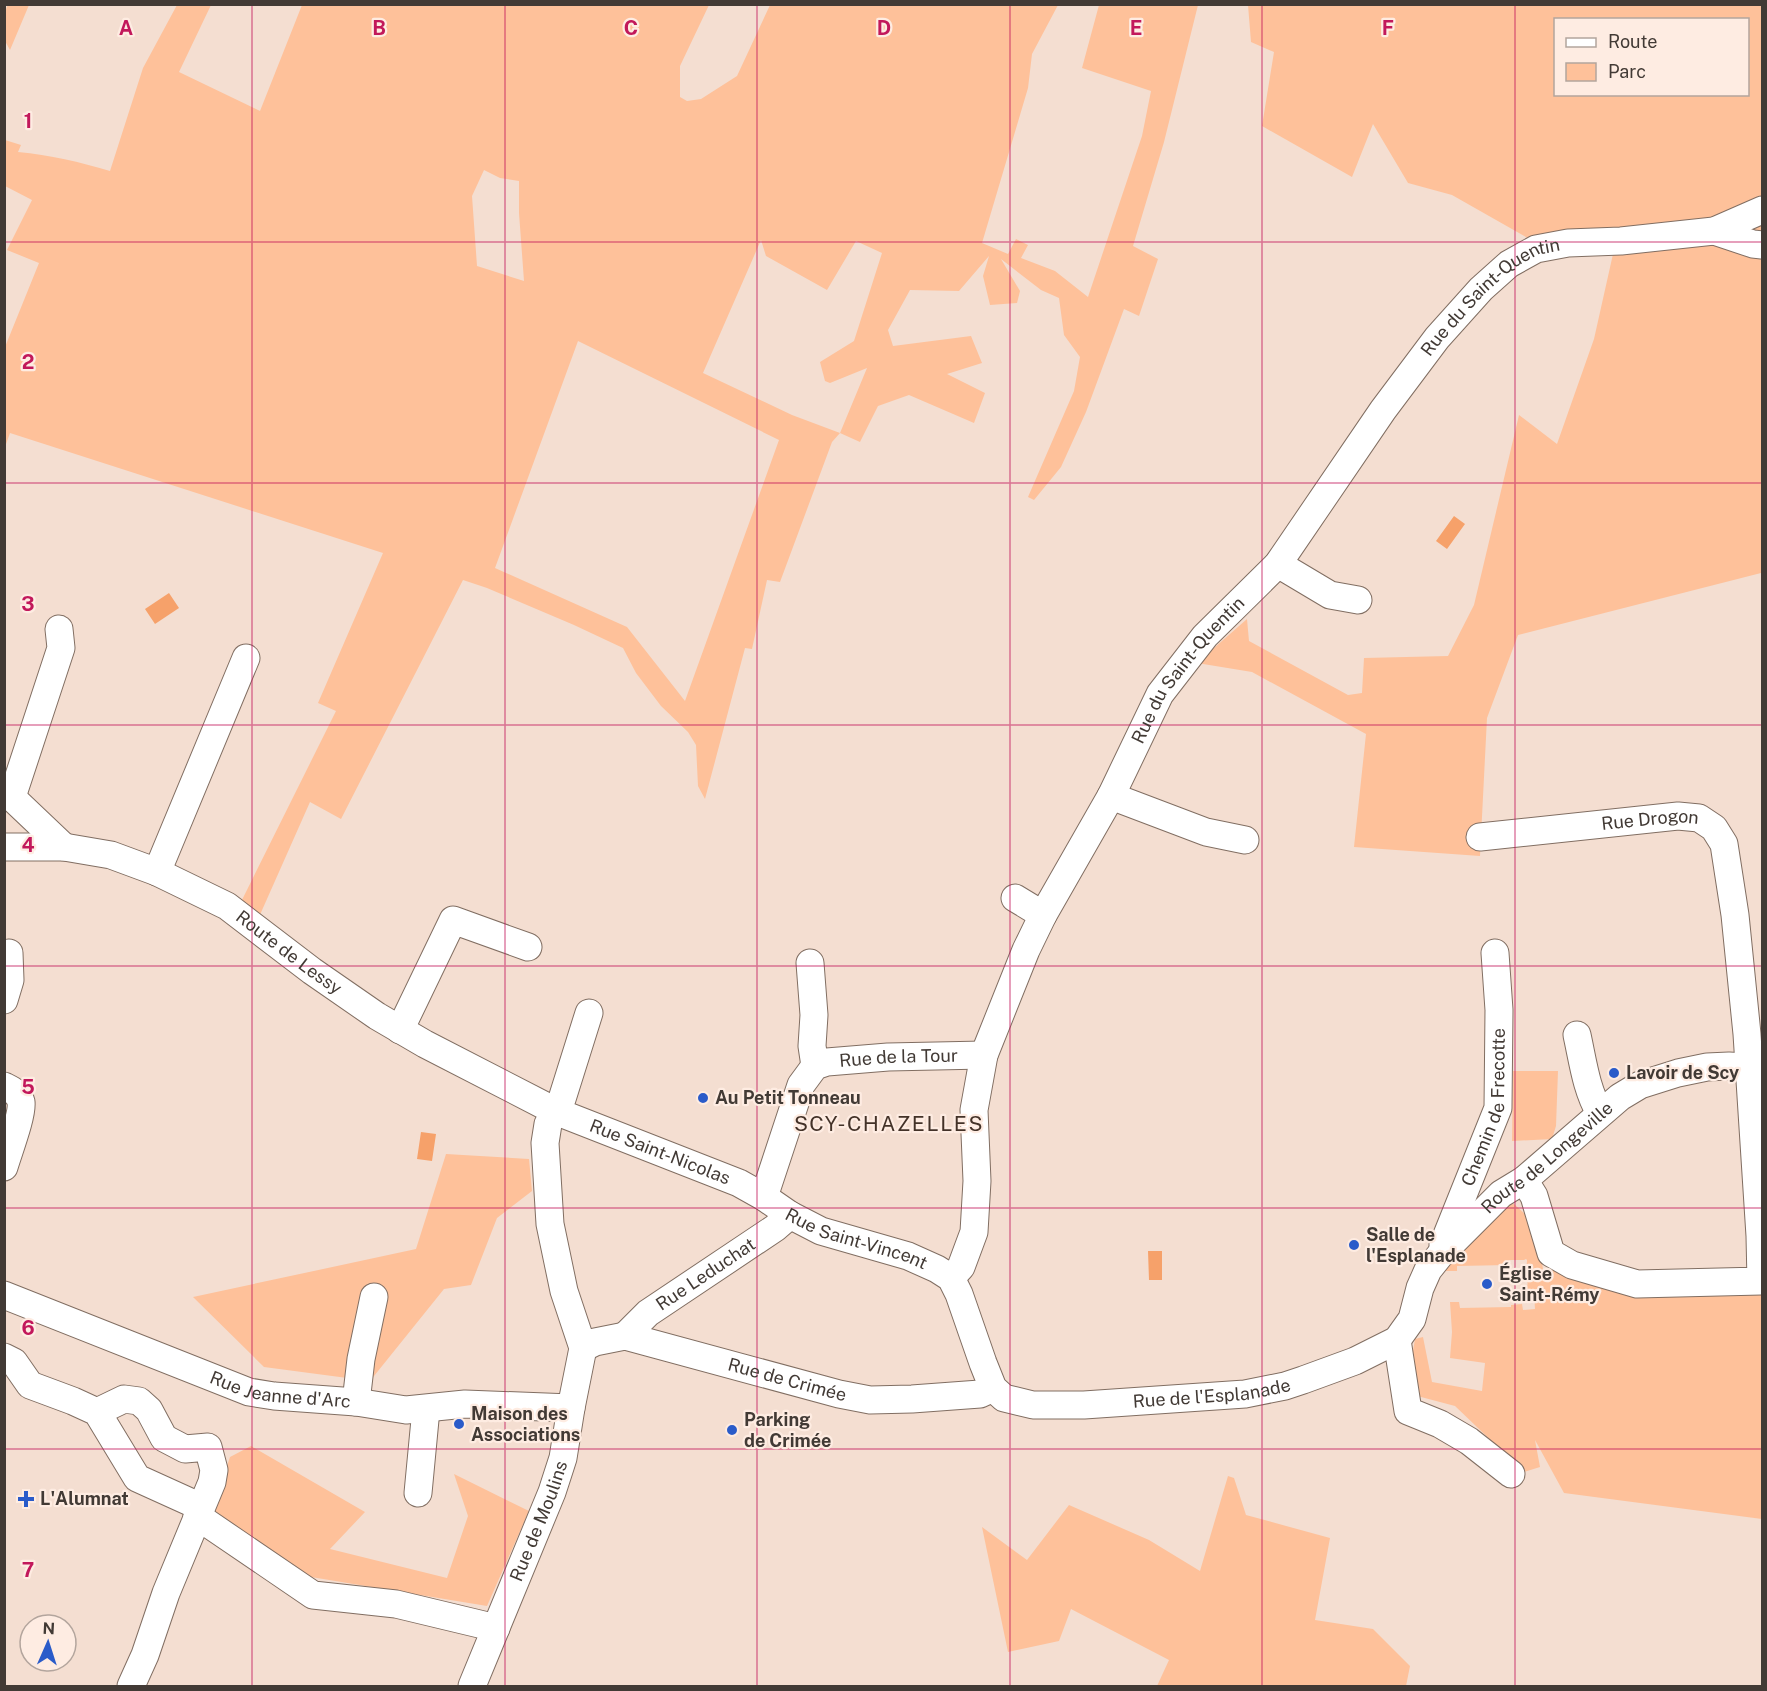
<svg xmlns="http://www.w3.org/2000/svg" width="1767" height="1691" viewBox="0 0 1767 1691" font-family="'Public Sans',sans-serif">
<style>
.green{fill:#fec19a;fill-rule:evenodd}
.water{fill:#f6a16a}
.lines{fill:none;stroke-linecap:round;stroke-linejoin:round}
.minor-casing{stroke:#816e62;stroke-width:29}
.minor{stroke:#fff;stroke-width:27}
.grid{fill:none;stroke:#c2185b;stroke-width:1.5;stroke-opacity:0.55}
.poi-dot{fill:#2a5bc9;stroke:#feece2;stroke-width:2}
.labels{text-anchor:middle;stroke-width:4.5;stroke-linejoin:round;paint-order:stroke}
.street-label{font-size:18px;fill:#423a35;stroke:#feece2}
.poi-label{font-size:18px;font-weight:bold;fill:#423a35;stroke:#feece2;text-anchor:start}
.quarter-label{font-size:21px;letter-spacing:1.5px;fill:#433228;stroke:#feece2}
.grid-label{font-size:20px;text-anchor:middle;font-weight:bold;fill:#c2185b;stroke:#feece2;stroke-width:4.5;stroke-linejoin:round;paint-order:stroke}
</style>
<rect width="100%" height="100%" fill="#f4ded1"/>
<path class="green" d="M 8,4 L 29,5 L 10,50 L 5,41 L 5,12 Z
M 177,5 L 211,5 L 179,72 L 260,111 L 302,5 L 709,5 L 680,66 L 680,97 L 687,101 L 701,99 L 737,76 L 770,5 L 1058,5 L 1032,54 L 1028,88 L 982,243 L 1008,254 L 1016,239 L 1028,245 L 1021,258 L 1055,271 L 1088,297 L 1142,136 L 1151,91 L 1082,68 L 1099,5 L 1198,5 L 1164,142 L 1133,246 L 1158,259 L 1139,316 L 1124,309 L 1086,412 L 1061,467 L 1034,500 L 1028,497 L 1074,391 L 1080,357 L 1064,335 L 1059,298 L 1041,290 L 1001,259 L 1020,291 L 1017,303 L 990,305 L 983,276 L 989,256 L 959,291 L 910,290 L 888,330 L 893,346 L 971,336 L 982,363 L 947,374 L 985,393 L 974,423 L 909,395 L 878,406 L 860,442 L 840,433 L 832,442 L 780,582 L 767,580 L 752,649 L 745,648 L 705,799 L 698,786 L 696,745 L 688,732 L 661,706 L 636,673 L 623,648 L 574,625 L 487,588 L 463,580 L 341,819 L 310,802 L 259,917 L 240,904 L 336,711 L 318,703 L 383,553 L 10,433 L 5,447 L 5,347 L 39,263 L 7,250 L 32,200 L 5,186 L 5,140 L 21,145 L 18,152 C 50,155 80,162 110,171 L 143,68 ZM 484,170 L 500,178 L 519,181 L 519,213 L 524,281 L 477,266 L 472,196 ZM 761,240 L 766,256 L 827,290 L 856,241 L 882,253 L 854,341 L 820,362 L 825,381 L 830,383 L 867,368 L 840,433 L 792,415 L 703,373 ZM 578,341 L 779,440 L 685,701 L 627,627 L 495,568 Z
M 1248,5 L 1762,5 L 1762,577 L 1761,573 L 1518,635 L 1487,718 L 1480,856 L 1354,847 L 1366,734 L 1252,672 L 1197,663 L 1247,619 L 1249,641 L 1348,695 L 1362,693 L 1364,658 L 1448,656 L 1474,605 L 1519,415 L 1557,444 L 1594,339 L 1613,254 L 1533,241 L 1452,195 L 1408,183 L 1373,124 L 1352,177 L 1262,126 L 1274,52 L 1251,42 ZM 1556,20 L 1748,20 L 1748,94 L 1556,94 Z
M 1513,1071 L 1558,1071 L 1556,1126 L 1552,1139 L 1512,1141 Z
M 446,1154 L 529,1159 L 532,1191 L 497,1218 L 471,1285 L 444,1289 L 370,1381 L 264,1367 L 193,1297 L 416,1249 Z
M 1514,1204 L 1526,1215 L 1539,1235 L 1543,1270 L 1571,1270 L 1762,1289 L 1762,1519 L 1564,1493 L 1535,1440 L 1540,1467 L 1524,1472 L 1455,1406 L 1406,1393 L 1415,1339 L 1423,1337 L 1432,1382 L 1482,1391 L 1485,1363 L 1450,1358 L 1452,1332 L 1450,1302 L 1459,1302 L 1460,1308 L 1511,1307 L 1511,1305 L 1522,1304 L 1523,1310 L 1535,1309 L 1534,1293 L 1527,1292 L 1528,1276 L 1526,1276 L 1527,1260 L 1526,1259 L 1524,1260 L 1509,1260 L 1509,1265 L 1457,1266 L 1457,1271 L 1445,1271 L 1462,1250 L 1506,1205 Z
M 251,1446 L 365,1512 L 330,1549 L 447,1578 L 468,1516 L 454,1474 L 529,1511 L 487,1606 L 305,1576 L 210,1516 L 230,1457 Z
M 1228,1476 L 1234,1478 L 1246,1515 L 1330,1538 L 1315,1620 L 1373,1629 L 1410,1666 L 1406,1686 L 1157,1686 L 1169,1660 L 1071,1609 L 1059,1641 L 1008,1652 L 982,1527 L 1027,1560 L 1069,1505 L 1149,1540 L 1200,1571 Z"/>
<path class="water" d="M 1454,516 L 1465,524 L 1447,549 L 1436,541 Z
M 169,593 L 179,608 L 155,624 L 145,609 Z
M 421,1132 L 436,1134 L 432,1161 L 417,1159 Z
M 1148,1251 L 1162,1251 L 1162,1280 L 1149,1280 Z"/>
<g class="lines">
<g class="minor-casing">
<g id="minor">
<path d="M 1714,231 L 1753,244 L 1762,245"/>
<path d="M 1278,564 L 1330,595 L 1358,600"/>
<path d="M 4,790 L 64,847"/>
<path d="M 1111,796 L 1206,832 L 1245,840"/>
<path d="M 12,797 L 61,648 L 59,629"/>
<path id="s1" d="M 1480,837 L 1678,816 L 1699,818 L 1714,828 L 1724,844 L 1735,915 L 1747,1034 L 1760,1236 L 1761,1281 L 1637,1284 L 1572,1265 L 1551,1253 L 1534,1196 L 1524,1180"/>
<path id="s2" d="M 4,847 L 64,847 L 111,855 L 157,872 L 227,906 L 312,971 L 377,1016 L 425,1044 L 555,1111 L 739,1183 L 764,1197 L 790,1215 L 821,1231 L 908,1256 L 937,1269 L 951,1278 L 959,1294 L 983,1363 L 993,1388 L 1004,1398 L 1033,1405 L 1084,1405 L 1245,1394 L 1285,1386 L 1303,1380 L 1355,1361 L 1397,1340 L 1412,1319 L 1420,1288 L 1428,1270 L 1440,1255 L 1501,1194 L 1524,1180 L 1620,1097 L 1640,1085 L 1678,1073 L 1707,1067 L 1729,1066 L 1762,1068"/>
<path d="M 157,872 L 246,658"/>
<path d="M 1015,898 L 1043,915"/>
<path d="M 810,963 L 814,1015 L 812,1046 L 815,1066"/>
<path d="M 4,1000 L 10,980 L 9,953"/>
<path d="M 400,1030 L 453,920 L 528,947"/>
<path d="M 1577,1035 C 1583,1062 1586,1089 1600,1113"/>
<path d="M 4,1086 C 12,1090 19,1093 21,1102 C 23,1114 8,1153 4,1167"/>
<path id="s3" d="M 764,1197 L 801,1085 L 815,1066 L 827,1062 L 888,1057 L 984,1055"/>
<path id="s4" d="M 1443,1245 L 1498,1108 L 1499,1010 L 1495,953"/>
<path id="s5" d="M 951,1278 L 961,1267 L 974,1232 L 977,1181 L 974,1110 L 984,1055 L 1026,950 L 1043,915 L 1111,796 L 1160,694 L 1205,636 L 1278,564 L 1383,410 L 1437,338 L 1481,289 L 1509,264 L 1536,249 L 1568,243 L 1621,241 L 1714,231 L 1762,210"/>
<path id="s6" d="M 4,1295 L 249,1392 L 274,1396 L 356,1402 L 406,1410 L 465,1404 L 571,1408"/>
<path id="s7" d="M 625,1336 L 648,1313 L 775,1228 L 790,1215"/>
<path d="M 1397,1340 L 1408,1411 L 1440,1424 L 1469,1441 L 1511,1474"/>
<path id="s8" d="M 583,1348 L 595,1342 L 625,1336 L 839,1394 L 870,1400 L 912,1399 L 980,1394 L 993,1388"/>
<path d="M 4,1357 L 14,1362 L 30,1385 L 73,1401 L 97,1412 L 137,1478 L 201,1507"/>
<path d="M 356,1402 L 361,1359 L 374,1297"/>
<path d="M 97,1412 L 124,1399 L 139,1401 L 149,1410 L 164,1438 L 185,1449 L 208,1447 L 214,1470 L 212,1482 L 166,1593 L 145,1655 L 131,1686"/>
<path d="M 418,1493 L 426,1409"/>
<path d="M 197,1516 L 313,1595 L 396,1604 L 496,1628"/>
<path id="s9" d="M 472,1686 L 552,1492 L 563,1458 L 571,1408 L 583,1348 L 564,1291 L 550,1224 L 545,1143 L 548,1124 L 562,1099 L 589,1013"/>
</g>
</g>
<use href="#minor" class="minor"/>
</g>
<path class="grid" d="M 252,4 L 252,1686M 505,4 L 505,1686M 757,4 L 757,1686M 1010,4 L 1010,1686M 1262,4 L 1262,1686M 1515,4 L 1515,1686M 4,242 L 1762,242M 4,483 L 1762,483M 4,725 L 1762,725M 4,966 L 1762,966M 4,1208 L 1762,1208M 4,1449 L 1762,1449"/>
<g class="poi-dot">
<circle cx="1614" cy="1073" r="6"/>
<circle cx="703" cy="1098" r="6"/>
<circle cx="1354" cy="1245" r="6"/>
<circle cx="1487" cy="1284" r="6"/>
<circle cx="459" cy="1424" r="6"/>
<circle cx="732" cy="1430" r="6"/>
<path d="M23 1490h6v6h6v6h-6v6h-6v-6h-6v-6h6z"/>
</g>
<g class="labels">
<g class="street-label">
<text dy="6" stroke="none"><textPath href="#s5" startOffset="1154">Rue du Saint-Quentin</textPath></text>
<text dy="6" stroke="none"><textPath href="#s5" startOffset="668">Rue du Saint-Quentin</textPath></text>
<text dy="6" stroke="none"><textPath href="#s1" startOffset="171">Rue Drogon</textPath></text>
<text dy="6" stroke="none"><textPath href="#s2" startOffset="312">Route de Lessy</textPath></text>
<text dy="6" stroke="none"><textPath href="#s3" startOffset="226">Rue de la Tour</textPath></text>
<text dy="6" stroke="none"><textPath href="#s4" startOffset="146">Chemin de Frecotte</textPath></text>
<text dy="6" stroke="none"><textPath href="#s2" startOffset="735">Rue Saint-Nicolas</textPath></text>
<text dy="6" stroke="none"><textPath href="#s2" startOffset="1833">Route de Longeville</textPath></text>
<text dy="6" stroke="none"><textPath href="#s2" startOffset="951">Rue Saint-Vincent</textPath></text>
<text dy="6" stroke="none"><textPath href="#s7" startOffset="102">Rue Leduchat</textPath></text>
<text dy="6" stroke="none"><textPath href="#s8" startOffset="212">Rue de Crimée</textPath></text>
<text dy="6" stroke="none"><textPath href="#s6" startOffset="294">Rue Jeanne d'Arc</textPath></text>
<text dy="6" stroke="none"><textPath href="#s2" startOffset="1396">Rue de l'Esplanade</textPath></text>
<text dy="6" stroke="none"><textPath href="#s9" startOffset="178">Rue de Moulins</textPath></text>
</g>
<g class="poi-label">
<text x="1626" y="1079">Lavoir de Scy</text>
<text x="715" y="1104">Au Petit Tonneau</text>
<text x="1366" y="1241">Salle de<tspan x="1366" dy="21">l'Esplanade</tspan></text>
<text x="1499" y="1280">Église<tspan x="1499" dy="21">Saint-Rémy</tspan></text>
<text x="471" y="1420">Maison des<tspan x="471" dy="21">Associations</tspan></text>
<text x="744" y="1426">Parking<tspan x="744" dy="21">de Crimée</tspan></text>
<text x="40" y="1505">L'Alumnat</text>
</g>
<g class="quarter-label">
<text x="889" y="1131">SCY-CHAZELLES</text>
</g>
</g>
<g class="grid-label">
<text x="126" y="35">A</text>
<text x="379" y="35">B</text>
<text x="631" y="35">C</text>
<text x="884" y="35">D</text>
<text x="1136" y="35">E</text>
<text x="1388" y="35">F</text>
<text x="28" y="128">1</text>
<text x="28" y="369">2</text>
<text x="28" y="611">3</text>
<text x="28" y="852">4</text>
<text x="28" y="1094">5</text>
<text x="28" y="1335">6</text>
<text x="28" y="1577">7</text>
</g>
<rect width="1767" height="1691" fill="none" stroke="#423a35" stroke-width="12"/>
<rect x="1554" y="18" width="195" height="78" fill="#feece2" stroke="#b3a59d" stroke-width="1.5"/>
<rect x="1566" y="38" width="30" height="9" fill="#ffffff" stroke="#b3a59d" stroke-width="1.5"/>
<text x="1608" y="48" font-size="18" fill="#423a35">Route</text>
<rect x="1566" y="63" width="30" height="18" fill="#fec19a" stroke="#b3a59d" stroke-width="1.5"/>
<text x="1608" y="78" font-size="18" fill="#423a35">Parc</text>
<g transform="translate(48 1643) rotate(3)"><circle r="28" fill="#feece2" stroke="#b3a59d" stroke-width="1.5"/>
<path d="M0-4.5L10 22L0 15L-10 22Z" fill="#2a5bc9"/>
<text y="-9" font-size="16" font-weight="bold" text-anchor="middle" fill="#423a35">N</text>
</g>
</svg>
